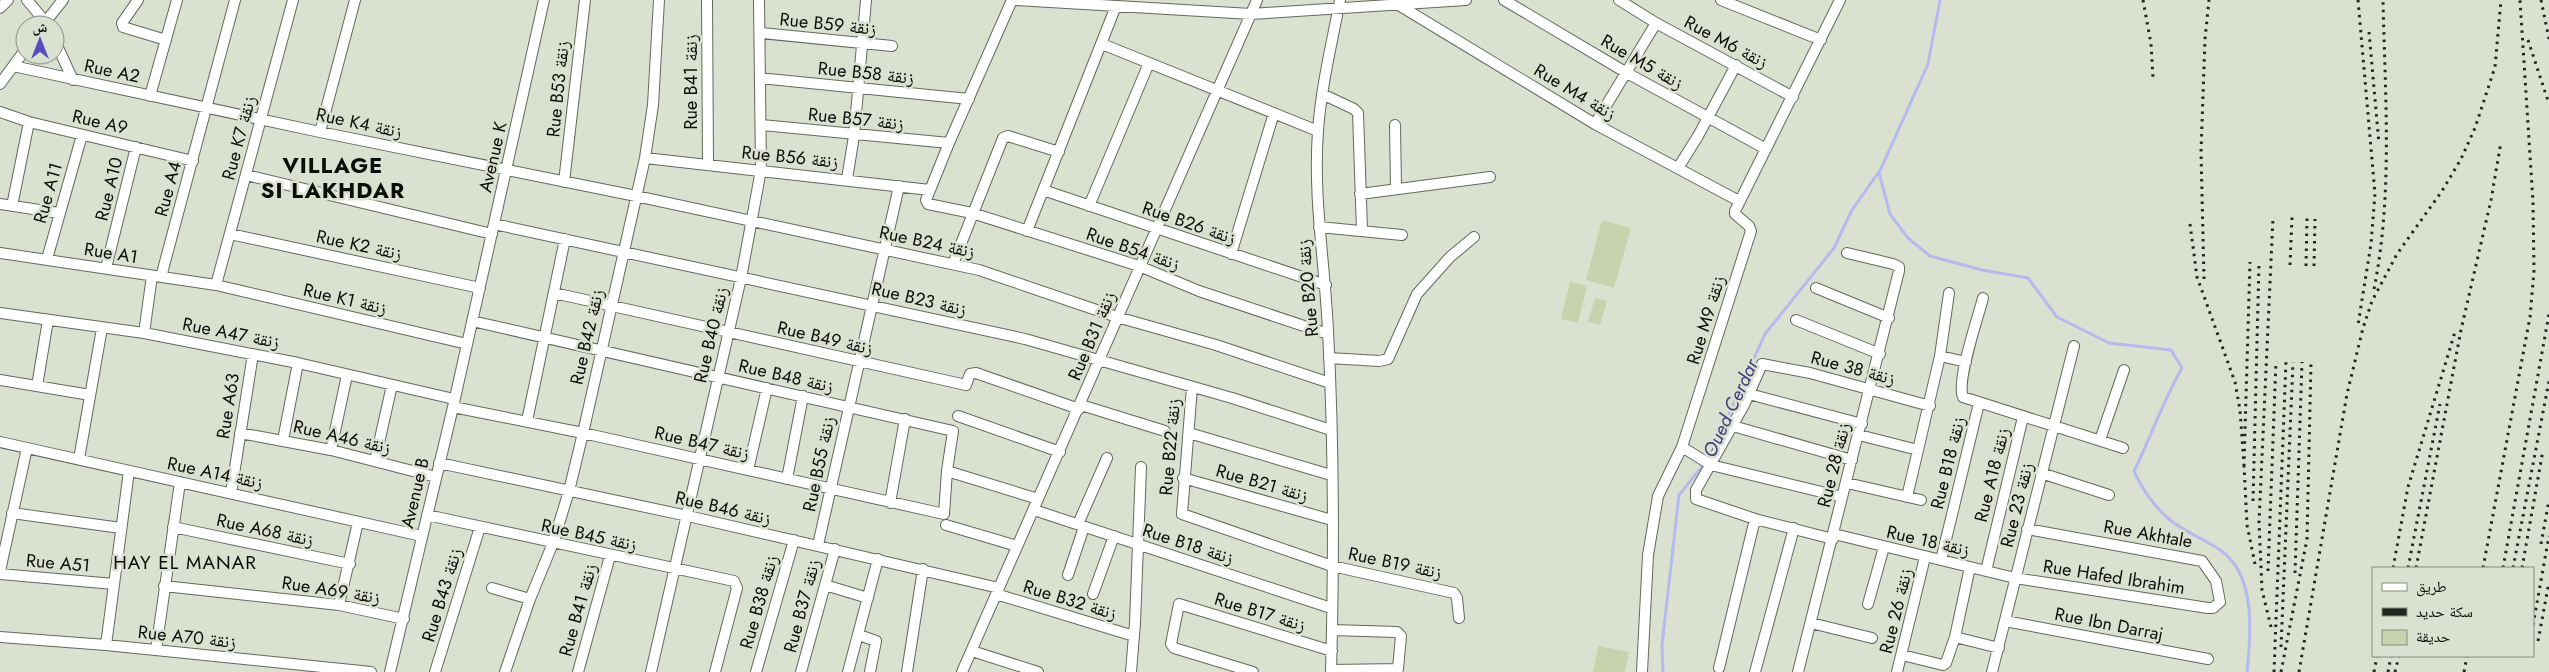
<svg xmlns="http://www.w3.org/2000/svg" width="2549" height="672" viewBox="0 0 2549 672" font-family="Jost,'Noto Naskh Arabic',sans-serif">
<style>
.green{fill:#c6d3ad}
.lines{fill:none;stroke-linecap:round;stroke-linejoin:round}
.stream{stroke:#b6b9ec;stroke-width:3}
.minor-casing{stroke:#64695b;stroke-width:12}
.minor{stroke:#fff;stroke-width:10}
.rail{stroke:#23261f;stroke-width:3;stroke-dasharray:2.5 5;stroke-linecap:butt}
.labels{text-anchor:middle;stroke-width:5;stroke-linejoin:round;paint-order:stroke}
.street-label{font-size:18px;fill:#0b0d08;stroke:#dbe1d1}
.water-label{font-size:19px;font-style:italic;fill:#413f7d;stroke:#dbe1d1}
.neighbourhood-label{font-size:19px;letter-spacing:1px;fill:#0b0d08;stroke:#dbe1d1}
.district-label{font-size:22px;font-weight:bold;letter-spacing:1px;fill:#0b0d08;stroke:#dbe1d1}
</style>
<rect width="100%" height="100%" fill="#dbe1d1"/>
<path class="green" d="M 1602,220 L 1631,228 L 1614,288 L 1586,280 Z
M 1570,282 L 1587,286 L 1578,323 L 1561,319 Z
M 1595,298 L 1607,301 L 1600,325 L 1588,322 Z
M 1598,646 L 1629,652 L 1625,672 L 1593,672 Z"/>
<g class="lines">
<path class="stream" d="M 1940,0 L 1928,64 L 1879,173 L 1890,214 L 1908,238 L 1930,256 L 1982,270 L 2028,278 L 2057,317 L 2109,343 L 2171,350 L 2182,368 C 2163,401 2151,437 2134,471 C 2142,489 2155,507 2170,520 C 2186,533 2207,540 2223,552 C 2256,578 2251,635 2247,672
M 1710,456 L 1765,334 L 1834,248 L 1852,210 L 1878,173
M 1663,672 L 1662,645 L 1679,495 L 1705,463"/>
<g class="minor-casing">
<path id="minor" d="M 27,0 L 48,25
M 138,0 L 122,23 L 123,27 L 166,40
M 707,0 L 708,164
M 1012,0 L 949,143 L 926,200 L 928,204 L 972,213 L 1139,266 L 1199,291 L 1328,334
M 1016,0 L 1251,14 L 1466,0
M 1504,0 L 1627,73 L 1766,149
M 1619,0 L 1656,23 L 1793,97
M 1721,0 L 1821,40
M 1397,4 L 1595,124 L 1739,201
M 0,8 L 8,0
M 43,25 L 63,0
M 761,33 L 892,46
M 55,41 L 73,80
M 1102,44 L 1318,131
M 13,66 L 320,132 L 636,196 L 979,270 L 1117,317 L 1216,345 L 1330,383
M 760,78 L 969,99
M 0,84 L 25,50
M 1322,94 L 1354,109 L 1358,113 L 1362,230
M 150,96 L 177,0
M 0,112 L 29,122 L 193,161
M 1595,124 L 1656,23
M 761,125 L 949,143
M 1395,125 L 1396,189
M 320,132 L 355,0
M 645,158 L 930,190
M 1678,168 L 1698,136 L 1736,65
M 246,175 L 492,234
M 847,179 L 854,136 L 866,0
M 564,182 L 585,0
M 1043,190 L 1326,285
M 1360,194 L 1490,177
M 0,204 L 59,213
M 12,206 L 29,122
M 1089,206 L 1149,63
M 494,224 L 1025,339 L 1232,398 L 1331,430
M 1319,227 L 1402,235
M 1027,231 L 1116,6
M 230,234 L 480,288
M 0,253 L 216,285 L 467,344
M 1231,254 L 1274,113
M 47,259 L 82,135
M 953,264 L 1003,138 L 1008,136 L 1059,152
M 106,268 L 136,147
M 161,277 L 235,0
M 216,285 L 293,0
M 1816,288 L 1889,318
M 554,293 L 966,385 L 970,374 L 976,373 L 1079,409
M 1983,298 C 1978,318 1956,381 1963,397 L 2123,448
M 0,313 L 144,333 L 298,363 L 454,399
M 1796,320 L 1880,354
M 144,333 L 152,276
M 1940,356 L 1966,362
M 1329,358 L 1379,361 L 1388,359 L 1417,294 L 1450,257 L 1474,237
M 0,380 L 90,395
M 37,386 L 48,320
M 1192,387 L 1182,514 L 1332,566 L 1454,593 L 1457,598 L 1459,618
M 1749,394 L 1862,424
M 1081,405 L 1165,431
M 453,407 L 583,433 L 944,514 L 947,471 L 953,431 L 472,321
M 958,416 L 1060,452
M 527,421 L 565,239
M 1733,426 L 1852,460
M 240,433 L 331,450 L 436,477
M 1189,433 L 1331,475
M 1859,435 L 1918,450
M 283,440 L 298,363
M 2100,440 L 2124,370
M 0,442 L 422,536
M 1682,447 L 1711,465 L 1842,497
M 331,450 L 347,375
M 79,459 L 102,328
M 375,461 L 392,385
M 439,463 L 688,516 L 999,588
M 748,470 L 767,388
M 947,471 L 1038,499
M 2041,473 L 2109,495
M 1183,478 L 1332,520
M 787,479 L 803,396
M 1847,483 L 1921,500
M 231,493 L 253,354
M 1907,497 L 1940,356 L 1949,293
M 890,503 L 905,419
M 1034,510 L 1331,608
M 12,513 L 121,528
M 427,515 L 734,581 L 737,588 L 715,672
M 1078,524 L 1107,458
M 946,525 L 1017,546
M 173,527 L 350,564
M 1834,534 L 2015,578 L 2208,608 L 2213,608 L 2220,602 L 2216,581 L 2202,561 L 2027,529
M 1833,539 L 1755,519 L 1696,499 L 1696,490 L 1744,405 L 1762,364 L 1810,373 L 1930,406
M 818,545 L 899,186
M 1941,560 L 1979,403
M 0,571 L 27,448
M 1986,571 L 2023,417
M 0,574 L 114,584
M 1068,575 L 1084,527
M 825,585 L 868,598
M 164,586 L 339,605 L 404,619
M 492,588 L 530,599
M 996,594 L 1134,636
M 1093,594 L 1114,536
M 1868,604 L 1884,547
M 339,605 L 358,522
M 2005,621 L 2208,659
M 1811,623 L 1872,638
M 859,635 L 876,641 L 870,672
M 0,637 L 106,645 L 371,672
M 1955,637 L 1999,648
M 106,645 L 129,471
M 156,650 L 180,482
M 972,651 L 1038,672
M 1902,655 L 1943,665 L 1946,663 L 1955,637 L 1970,567
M 1719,668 L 1755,519
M 1331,670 L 1398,669 L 1401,636 L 1397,632 L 1332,630
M 390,672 L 453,407 L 544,0
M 435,672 L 480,527
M 505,672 L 530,599 L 553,543 L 569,491 L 583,433 L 645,158 L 653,105 L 659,0
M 578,672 L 610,556
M 651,672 L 741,278 L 761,170 L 759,0
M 756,672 L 794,540
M 801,672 L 835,549
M 848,672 L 878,559
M 907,672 L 923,569
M 962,672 L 1257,0
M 1131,672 L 1135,623 L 1141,467
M 1253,672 L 1174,648 L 1171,644 L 1179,604 L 1332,651
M 1331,672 C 1334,559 1334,444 1328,331 C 1325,264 1313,198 1318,131 C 1321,87 1332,43 1340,0
M 1642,672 L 1648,555 L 1658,496 L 1682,447 L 1751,231 L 1749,226 L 1735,214 L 1735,211 L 1840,0
M 1755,672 L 1794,528
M 1798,672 L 1899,271 L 1899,267 L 1893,264 L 1847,253
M 1897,672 L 1925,557
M 1992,672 L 2074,346"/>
</g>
<use href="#minor" class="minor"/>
<path class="rail" d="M 2143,0 L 2151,44 L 2153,78
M 2358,0 L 2375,194 L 2371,244 L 2358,325
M 2541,0 L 2549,39
M 2369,32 L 2379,144
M 2528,40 L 2549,104
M 2190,224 L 2197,277 L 2235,382 L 2240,410 L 2244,465 L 2250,262
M 2290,265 L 2292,217
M 2306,266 L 2307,218
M 2314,266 L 2315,219
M 2204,279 L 2201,152 L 2205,39 L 2209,0
M 2374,289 C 2393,195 2385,95 2383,0
M 2244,465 L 2247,525 L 2255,564
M 2253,501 L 2259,263
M 2541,544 L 2549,500
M 2393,568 L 2408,487 L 2455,332
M 2408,568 L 2440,404
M 2416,568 L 2461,330 L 2491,200 L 2501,142
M 2483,568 L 2530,317 L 2534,271 L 2533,202 L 2520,0
M 2503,568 L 2549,314
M 2513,568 L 2549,381
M 2522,568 L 2543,450
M 2268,571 L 2276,361
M 2295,573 L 2302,362
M 2533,625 L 2549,536
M 2271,627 L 2262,590 L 2259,522 L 2273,218
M 2538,641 L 2549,582
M 2281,647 L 2293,362
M 2274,672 L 2286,361
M 2281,672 L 2307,539 L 2311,362
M 2299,672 L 2347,394 L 2363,328 L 2372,301 L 2397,254 L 2442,191 L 2461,159 L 2475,128 L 2495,67 L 2501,0
M 2374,672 L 2377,656
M 2388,672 L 2391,656
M 2395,672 L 2399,656
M 2464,672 L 2467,656"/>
</g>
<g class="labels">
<g class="street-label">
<text transform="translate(828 24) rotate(6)" y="6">Rue B59 زنقة</text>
<text transform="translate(1726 42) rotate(28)" y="6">Rue M6 زنقة</text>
<text transform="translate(1642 62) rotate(30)" y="6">Rue M5 زنقة</text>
<text transform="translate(112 71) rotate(12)" y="6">Rue A2</text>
<text transform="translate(866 73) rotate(6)" y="6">Rue B58 زنقة</text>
<text transform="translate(691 82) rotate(-90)" y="6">Rue B41 زنقة</text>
<text transform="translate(558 89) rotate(-84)" y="6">Rue B53 زنقة</text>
<text transform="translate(1575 92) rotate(31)" y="6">Rue M4 زنقة</text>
<text transform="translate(856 119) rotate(6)" y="6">Rue B57 زنقة</text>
<text transform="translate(100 122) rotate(13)" y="6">Rue A9</text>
<text transform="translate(359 123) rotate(12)" y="6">Rue K4 زنقة</text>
<text transform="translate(239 138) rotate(-75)" y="6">Rue K7 زنقة</text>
<text transform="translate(493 157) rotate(-77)" y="6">Avenue K</text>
<text transform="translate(790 157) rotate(6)" y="6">Rue B56 زنقة</text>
<text transform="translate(109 189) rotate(-76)" y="6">Rue A10</text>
<text transform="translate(168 189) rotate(-75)" y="6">Rue A4</text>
<text transform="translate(48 193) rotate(-74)" y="6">Rue A11</text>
<text transform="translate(1189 223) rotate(19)" y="6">Rue B26 زنقة</text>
<text transform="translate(927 242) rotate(12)" y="6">Rue B24 زنقة</text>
<text transform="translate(359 245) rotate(12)" y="6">Rue K2 زنقة</text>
<text transform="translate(1133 249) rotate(19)" y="6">Rue B54 زنقة</text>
<text transform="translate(111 253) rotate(9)" y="6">Rue A1</text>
<text transform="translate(1308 288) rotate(-95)" y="6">Rue B20 زنقة</text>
<text transform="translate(345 299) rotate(13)" y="6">Rue K1 زنقة</text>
<text transform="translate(919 299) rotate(13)" y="6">Rue B23 زنقة</text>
<text transform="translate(1706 320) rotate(-73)" y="6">Rue M9 زنقة</text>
<text transform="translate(231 333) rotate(11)" y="6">Rue A47 زنقة</text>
<text transform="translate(711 335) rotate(-77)" y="6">Rue B40 زنقة</text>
<text transform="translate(1092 336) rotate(-67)" y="6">Rue B31 زنقة</text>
<text transform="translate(587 337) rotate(-77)" y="6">Rue B42 زنقة</text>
<text transform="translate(825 338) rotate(13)" y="6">Rue B49 زنقة</text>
<text transform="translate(1853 368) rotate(15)" y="6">Rue 38 زنقة</text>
<text transform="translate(786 376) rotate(13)" y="6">Rue B48 زنقة</text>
<text transform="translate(228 406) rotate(-81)" y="6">Rue A63</text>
<text transform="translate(342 437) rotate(13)" y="6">Rue A46 زنقة</text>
<text transform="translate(702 443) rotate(13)" y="6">Rue B47 زنقة</text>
<text transform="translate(1170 447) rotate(-85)" y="6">Rue B22 زنقة</text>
<text transform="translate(1948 463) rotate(-76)" y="6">Rue B18 زنقة</text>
<text transform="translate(819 464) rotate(-78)" y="6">Rue B55 زنقة</text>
<text transform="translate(1834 465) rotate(-76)" y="6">Rue 28 زنقة</text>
<text transform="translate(215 473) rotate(12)" y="6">Rue A14 زنقة</text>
<text transform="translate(1992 475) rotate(-76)" y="6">Rue A18 زنقة</text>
<text transform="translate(1262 483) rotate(16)" y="6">Rue B21 زنقة</text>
<text transform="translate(415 493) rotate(-77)" y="6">Avenue B</text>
<text transform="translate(2017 505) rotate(-76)" y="6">Rue 23 زنقة</text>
<text transform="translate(723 508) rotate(13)" y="6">Rue B46 زنقة</text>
<text transform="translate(265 530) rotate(12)" y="6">Rue A68 زنقة</text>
<text transform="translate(2148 534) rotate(10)" y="6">Rue Akhtale</text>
<text transform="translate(589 535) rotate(12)" y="6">Rue B45 زنقة</text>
<text transform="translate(1928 541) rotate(13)" y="6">Rue 18 زنقة</text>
<text transform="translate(1188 544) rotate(18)" y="6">Rue B18 زنقة</text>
<text transform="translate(58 563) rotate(5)" y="6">Rue A51</text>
<text transform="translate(1395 563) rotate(12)" y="6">Rue B19 زنقة</text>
<text transform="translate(2114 577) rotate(9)" y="6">Rue Hafed Ibrahim</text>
<text transform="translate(331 590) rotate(9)" y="6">Rue A69 زنقة</text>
<text transform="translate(442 595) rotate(-73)" y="6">Rue B43 زنقة</text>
<text transform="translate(1070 600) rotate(17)" y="6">Rue B32 زنقة</text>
<text transform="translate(759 602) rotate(-74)" y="6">Rue B38 زنقة</text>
<text transform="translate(802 606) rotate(-75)" y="6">Rue B37 زنقة</text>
<text transform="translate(578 610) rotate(-74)" y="6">Rue B41 زنقة</text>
<text transform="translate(1896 611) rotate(-76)" y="6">Rue 26 زنقة</text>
<text transform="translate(1260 612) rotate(17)" y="6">Rue B17 زنقة</text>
<text transform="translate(2109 624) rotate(11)" y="6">Rue Ibn Darraj</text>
<text transform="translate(187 637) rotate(6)" y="6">Rue A70 زنقة</text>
</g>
<g class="water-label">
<text transform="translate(1730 408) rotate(-65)" y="7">Oued Cerdar</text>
</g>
<g class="neighbourhood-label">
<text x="185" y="569">HAY EL MANAR</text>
</g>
<g class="district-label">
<text x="333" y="173">VILLAGE<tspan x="333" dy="25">SI LAKHDAR</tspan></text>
</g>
</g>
<rect x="2372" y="567" width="162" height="90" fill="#dbe1d1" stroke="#888c81"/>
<rect x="2382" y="583" width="25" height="8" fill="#ffffff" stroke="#888c81"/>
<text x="2416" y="592" font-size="15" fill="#0b0d08">طريق</text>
<rect x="2382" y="608" width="25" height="8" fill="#23261f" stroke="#888c81"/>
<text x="2416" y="617" font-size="15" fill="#0b0d08">سكة حديد</text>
<rect x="2382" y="630" width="25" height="15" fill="#c6d3ad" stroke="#888c81"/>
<text x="2416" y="642" font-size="15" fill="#0b0d08">حديقة</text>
<g transform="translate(40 40)"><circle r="24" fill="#dbe1d1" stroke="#888c81"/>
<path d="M0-4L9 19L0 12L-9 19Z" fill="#584cc3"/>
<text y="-8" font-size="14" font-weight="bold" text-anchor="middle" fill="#0b0d08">ش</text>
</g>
</svg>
